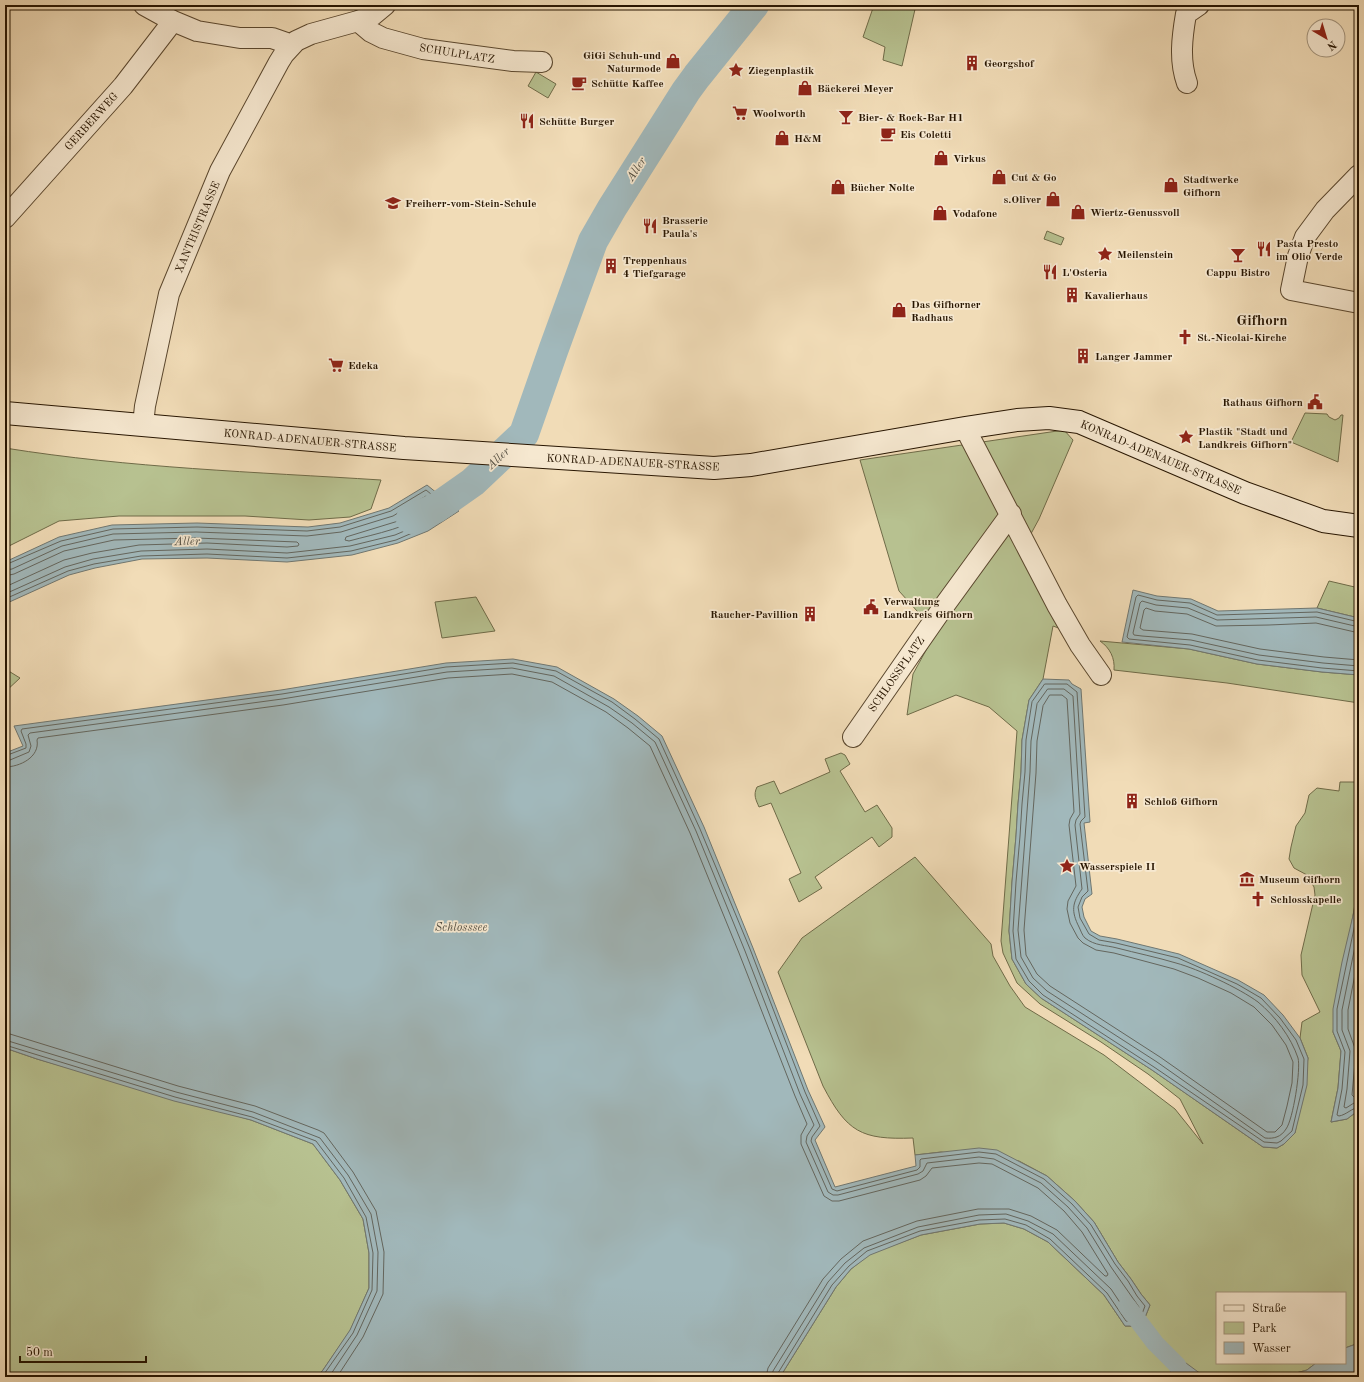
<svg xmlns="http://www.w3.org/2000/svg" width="1364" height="1382" viewBox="0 0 1364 1382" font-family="'Old Standard TT',serif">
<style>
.green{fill:#b7c190;stroke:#6f6b48}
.water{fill:#a1b8bb;stroke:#707771}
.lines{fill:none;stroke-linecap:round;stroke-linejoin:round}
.shore{stroke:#64665e;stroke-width:1}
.canal{stroke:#a1b8bb;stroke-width:18}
.river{stroke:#a1b8bb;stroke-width:30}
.street-casing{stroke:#5a472e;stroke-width:22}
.secondary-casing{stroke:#271501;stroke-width:24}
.street{stroke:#f6e8d0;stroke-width:20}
.secondary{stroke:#f6e8d0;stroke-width:22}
.labels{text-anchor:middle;stroke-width:3.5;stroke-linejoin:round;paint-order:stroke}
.street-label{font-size:11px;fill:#271501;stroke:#f6e8d0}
.poi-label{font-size:11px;font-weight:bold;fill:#271501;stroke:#f6e8d0;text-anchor:start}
.water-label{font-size:12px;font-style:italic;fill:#524e42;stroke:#f6e8d0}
.district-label{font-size:15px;font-weight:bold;fill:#271501;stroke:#f6e8d0}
</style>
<rect width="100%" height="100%" fill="#f1dcb7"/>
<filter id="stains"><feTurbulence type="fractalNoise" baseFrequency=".005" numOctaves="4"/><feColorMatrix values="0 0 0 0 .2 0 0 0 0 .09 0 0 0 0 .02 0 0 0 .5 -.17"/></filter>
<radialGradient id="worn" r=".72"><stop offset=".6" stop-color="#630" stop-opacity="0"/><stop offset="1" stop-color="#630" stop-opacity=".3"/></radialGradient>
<path class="green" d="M 874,5 L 916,5 L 902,66 L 883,60 L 885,47 L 863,37 Z
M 536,72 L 556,84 L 548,98 L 528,86 Z
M 1047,231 L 1064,238 L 1061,245 L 1044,239 Z
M 1305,413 L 1327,414 L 1329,417 L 1335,420 L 1339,418 L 1341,415 L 1343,415 L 1338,462 L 1291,442 Z
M 1064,430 L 1073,440 L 1039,519 L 1021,552 L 1064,630 L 1053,626 L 1043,679 L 1029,700 L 1022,740 L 1021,772 L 1018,804 L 1016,836 L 1012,882 L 1009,931 L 1012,959 L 1026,984 L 1041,998 L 1152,1070 L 1263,1147 L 1277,1148 L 1284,1144 L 1295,1133 L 1308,1058 L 1300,1038 L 1302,1022 L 1320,1012 L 1302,975 L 1301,955 L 1315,895 L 1314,887 L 1307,875 L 1294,868 L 1289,859 L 1291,847 L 1296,826 L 1305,813 L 1309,795 L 1317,788 L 1339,791 L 1340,782 L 1359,782 L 1359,890 L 1356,898 L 1333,1032 L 1341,1051 L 1338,1088 L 1331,1122 L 1347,1119 L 1359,1110 L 1359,1343 L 1345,1348 L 1345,1293 L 1217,1293 L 1217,1363 L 1316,1363 L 1307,1370 L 1282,1377 L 1205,1377 L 1201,1375 L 1168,1374 L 1169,1377 L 780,1377 L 836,1287 L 851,1269 L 870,1254 L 921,1235 L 980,1224 L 1004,1223 L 1024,1229 L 1048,1242 L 1104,1295 L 1125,1326 L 1134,1326 L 1144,1320 L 1150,1305 L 1141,1294 L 1131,1279 L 1118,1262 L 1094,1222 L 1075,1201 L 1047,1176 L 1019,1161 L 941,1152 L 915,1155 L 913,1138 C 861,1140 847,1132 823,1086 L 778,972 L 802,938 L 915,857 L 991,944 L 993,956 L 1010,986 L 1025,1007 L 1104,1055 L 1175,1109 L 1203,1144 L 1180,1099 L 1148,1074 L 1101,1042 L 1040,1004 L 1017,983 L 1003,953 L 1001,941 L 1017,731 L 989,707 L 956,695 L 907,715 L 913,674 L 936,632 L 899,591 L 860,460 Z
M 5,448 C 130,468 255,472 381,480 L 371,509 L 350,517 L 309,520 L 245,516 L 119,516 L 59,521 L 5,548 Z
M 1329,581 L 1359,588 L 1359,618 L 1317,608 Z
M 476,597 L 495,631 L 442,638 L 435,602 Z
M 1100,641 L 1189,649 L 1257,664 L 1322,672 L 1359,675 L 1359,703 L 1227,683 L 1114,670 C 1115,658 1110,648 1100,641 Z
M 5,670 L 7,670 L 20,678 L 5,692 Z
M 841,753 L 845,755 L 850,764 L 840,771 L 865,812 L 877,805 L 892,828 L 892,837 L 879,847 L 872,837 L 815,877 L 822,888 L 799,902 L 789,879 L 801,873 L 771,803 L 759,807 C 756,800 753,795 757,787 L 774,781 L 780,794 L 830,772 L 825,759 Z
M 5,1048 L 37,1059 L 251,1120 L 313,1144 L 340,1180 L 363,1219 L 369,1253 L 369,1288 L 350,1331 L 323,1370 L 317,1377 L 5,1377 Z"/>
<path class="water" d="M 427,485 L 459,511 L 428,531 L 398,543 L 352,555 L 287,562 L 207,558 L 142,559 L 95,568 L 69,575 L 5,604 L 5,562 L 59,537 L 112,525 L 197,523 L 308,527 L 340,523 L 389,508 Z
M 1133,590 L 1157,596 L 1191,599 L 1218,611 L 1317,608 L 1359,618 L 1359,675 L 1322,672 L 1257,664 L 1189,649 L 1122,642 Z
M 513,659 L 557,667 L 614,699 L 638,716 L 662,736 L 704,827 L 753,948 L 808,1090 L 825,1127 L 815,1140 L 835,1187 L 916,1166 L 915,1155 L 979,1148 L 997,1150 L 1047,1176 L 1075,1201 L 1094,1222 L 1118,1262 L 1131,1279 L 1141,1294 L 1150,1305 L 1144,1320 L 1145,1323 L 1138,1328 L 1134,1326 L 1125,1326 L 1104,1295 L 1048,1242 L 1024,1229 L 1004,1223 L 980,1224 L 921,1235 L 870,1255 L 851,1269 L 836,1287 L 780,1377 L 317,1377 L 323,1370 L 350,1330 L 369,1288 L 369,1253 L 363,1219 L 340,1180 L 313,1144 L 251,1120 L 174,1101 L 37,1059 L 5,1048 L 5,753 L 23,746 L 14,726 L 281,690 L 446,663 Z
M 1043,679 L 1069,680 L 1072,684 L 1081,689 L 1090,822 L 1084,823 L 1092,894 L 1085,899 L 1082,907 L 1084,917 L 1091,931 L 1100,936 L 1117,939 L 1179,954 L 1238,980 L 1264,995 L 1283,1015 L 1300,1038 L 1308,1058 L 1307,1085 L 1295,1133 L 1284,1144 L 1277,1148 L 1263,1147 L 1152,1070 L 1041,998 L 1026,984 L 1012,959 L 1009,931 L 1012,882 L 1016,836 L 1018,804 L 1021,772 L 1022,740 L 1029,700 Z
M 1359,890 L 1359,1110 L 1347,1119 L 1331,1122 L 1338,1088 L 1341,1051 L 1333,1032 L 1333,1009 L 1342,962 Z
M 1359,1343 L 1359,1377 L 1282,1377 L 1307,1370 L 1316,1363 L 1345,1363 L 1345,1348 Z
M 1186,1363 L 1205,1377 L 1169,1377 L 1168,1374 L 1177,1365 Z"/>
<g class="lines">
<path class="shore" d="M 425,504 L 431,508 L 432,510 C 412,527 375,534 349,541 L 345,540 L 346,537 L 395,522 Z
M 5,565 L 61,541 L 113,529 L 197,527 L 307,531 L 340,527 L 391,511 L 426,490 L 451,510 L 450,512 L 426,527 L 396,540 L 351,551 L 287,558 L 207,554 L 141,556 L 94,564 L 68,571 L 5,599
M 5,570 L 12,569 L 62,546 L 113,534 L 196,532 L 307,536 L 341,532 L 393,516 L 426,496 L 442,509 L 442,511 L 423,523 L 395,535 L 350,546 L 287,553 L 207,549 L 141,551 L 93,559 L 65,567 L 5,594
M 5,576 L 14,574 L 64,551 L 114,540 L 196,538 L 297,542 L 299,544 L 298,546 L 287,547 L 207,543 L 139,545 L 92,553 L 64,560 L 5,587
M 1359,622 L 1317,612 L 1217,615 L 1190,603 L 1157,600 L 1138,595 L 1136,597 L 1127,637 L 1129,639 L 1190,645 L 1258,660 L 1322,668 L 1359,671
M 1359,627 L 1316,617 L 1217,620 L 1188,608 L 1156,605 L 1142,601 L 1140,603 L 1133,633 L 1134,635 L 1142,636 L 1191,640 L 1259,655 L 1323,663 L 1359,666
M 1359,633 L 1316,623 L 1269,625 L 1216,626 L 1187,614 L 1155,611 L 1146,608 L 1144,610 L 1140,628 L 1143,630 L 1192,634 L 1260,649 L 1324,657 L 1359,660
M 1045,684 L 1067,684 L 1077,692 L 1085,817 L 1081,821 L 1080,824 L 1088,891 L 1082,897 L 1078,907 L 1080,918 L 1089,934 L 1099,940 L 1116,943 L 1178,958 L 1237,984 L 1261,998 L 1280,1018 L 1296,1040 L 1304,1059 L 1303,1085 L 1292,1131 L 1281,1141 L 1277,1143 L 1264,1142 L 1154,1067 L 1043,995 L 1029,981 L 1016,959 L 1013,931 L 1016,882 L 1020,836 L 1022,804 L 1025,772 L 1026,740 L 1032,702 Z
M 1048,689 L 1064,689 L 1073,696 L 1080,814 L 1076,820 L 1075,825 L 1082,889 C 1072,903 1071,911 1079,927 C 1081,931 1082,935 1085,938 C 1095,946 1106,945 1117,948 C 1136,953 1156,957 1176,963 C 1198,969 1239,988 1258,1002 C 1275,1016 1291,1037 1298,1058 C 1301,1069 1293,1120 1286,1129 C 1281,1137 1274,1139 1265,1138 L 1157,1062 L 1047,991 L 1033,978 L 1021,957 L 1018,930 L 1030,772 L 1031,741 L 1037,704 Z
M 1050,695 L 1062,695 L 1067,699 L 1074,812 L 1070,819 L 1069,825 L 1076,886 L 1068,901 L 1067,909 L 1070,923 L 1078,938 L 1083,943 L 1096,950 L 1114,953 L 1174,969 L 1198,978 L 1231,993 L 1254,1007 L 1272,1025 L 1286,1045 L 1293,1062 L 1292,1083 L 1287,1106 L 1282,1125 L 1275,1132 L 1267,1132 L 1160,1057 L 1050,986 L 1037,974 L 1026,955 L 1024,930 L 1036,773 L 1037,741 L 1043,706 Z
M 5,756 L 26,748 L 26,744 L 21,731 L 22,729 L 282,694 L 446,667 L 513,663 L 556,671 L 612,702 L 635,719 L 659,739 L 700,829 L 750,949 L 805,1092 L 820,1126 L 812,1137 L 811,1141 L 832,1189 L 837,1191 L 917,1170 L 920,1167 L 920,1160 L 921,1159 L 979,1152 L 996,1154 L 1044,1179 L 1072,1204 L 1091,1225 L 1115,1264 L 1128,1281 L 1137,1296 L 1145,1306 L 1139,1322 L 1137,1323 L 1126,1321 L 1107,1293 L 1050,1239 L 1026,1225 L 1005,1219 L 979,1220 L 920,1231 L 867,1251 L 849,1266 L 832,1285 L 778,1373 L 777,1377
M 5,761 L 10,760 L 29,752 L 31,746 L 28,735 L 30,733 L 282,699 L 447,672 L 512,668 L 554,676 L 609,707 L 632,723 L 655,742 L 696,831 L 745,951 L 800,1094 L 814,1125 L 807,1136 L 806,1142 L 828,1192 L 833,1195 L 838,1195 L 918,1174 L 923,1171 L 927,1163 L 979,1157 L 994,1159 L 1041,1183 L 1068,1207 L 1087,1228 L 1111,1267 L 1139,1307 L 1136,1316 L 1129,1316 L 1111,1289 L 1053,1234 L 1028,1221 L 1006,1214 L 979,1215 L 918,1227 L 864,1248 L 845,1263 L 828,1282 L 773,1371 L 772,1377
M 5,767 C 20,767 40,757 37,740 L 38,738 L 283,705 L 448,678 L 512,674 L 552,682 L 606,712 L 628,728 L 650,746 L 690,833 L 739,953 L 795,1096 L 807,1124 L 801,1135 L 801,1144 L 824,1196 L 832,1201 L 839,1201 L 920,1180 L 926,1176 L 932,1168 L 979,1163 L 992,1164 L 1038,1188 L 1064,1211 L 1082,1232 L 1108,1274 L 1107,1276 L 1105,1276 L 1057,1230 L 1031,1216 L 1009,1209 L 978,1209 L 917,1221 L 863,1241 L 841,1259 L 823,1279 L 768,1368 L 766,1377
M 1359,905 L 1337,1009 L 1337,1031 L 1345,1052 L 1342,1089 L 1337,1115 L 1339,1116 C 1346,1115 1352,1108 1359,1107
M 1359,927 L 1342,1010 L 1342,1030 L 1350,1051 L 1347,1089 L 1344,1107 L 1346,1108 L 1354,1103 L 1359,1102
M 1359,954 L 1348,1010 L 1348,1029 L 1356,1051 L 1352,1095 L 1354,1097 L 1359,1096
M 5,1034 L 10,1034 L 178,1086 L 255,1106 L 318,1130 L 324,1133 L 353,1172 L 376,1211 L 384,1252 L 383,1294 L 363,1337 L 337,1377
M 5,1040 L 176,1092 L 253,1112 L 320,1138 L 348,1175 L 371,1214 L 378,1252 L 377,1291 L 357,1335 L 329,1377
M 5,1045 L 175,1097 L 252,1117 L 316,1141 L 344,1178 L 366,1217 L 373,1253 L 372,1290 L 353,1333 L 322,1377"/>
<path class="canal" d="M 1127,1306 L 1155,1343 L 1177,1365 L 1183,1377"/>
<path class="river" d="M 411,519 L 436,508 L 473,482 L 524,434 L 553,351 L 593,241 L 612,208 L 686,91 L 697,76 L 754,5"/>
<g class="street-casing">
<path id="street" d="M 144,5 L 173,21 L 197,31 L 240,38 L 272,38 L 292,45
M 358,21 L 371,32 L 383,38 L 423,49 L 513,61 L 542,62
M 1187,83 C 1179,61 1182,37 1186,14 L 1199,5
M 1359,175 L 1325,210 L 1305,237 L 1298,256 L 1291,290 L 1359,303
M 5,218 L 123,86 L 173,21
M 143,425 L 145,406 L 169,294 L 220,171 L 279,62 L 284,54 L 296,41 L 311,34 L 358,21 L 373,15 L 385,5
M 965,428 L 1057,605 L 1080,645 L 1101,675
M 853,737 L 944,606 L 1011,514"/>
</g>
<g class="secondary-casing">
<path id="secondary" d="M 5,413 L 404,448 L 714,468 L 751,465 L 965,428 L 1017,420 L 1049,418 L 1079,422 L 1245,493 L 1287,508 L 1323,521 L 1359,526"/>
</g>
<use href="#street" class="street"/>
<use href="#secondary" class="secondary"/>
</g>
<defs>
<g id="shop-bare" transform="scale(1.2)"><path d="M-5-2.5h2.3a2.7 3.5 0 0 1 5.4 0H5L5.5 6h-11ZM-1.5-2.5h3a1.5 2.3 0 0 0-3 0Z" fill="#8f2418" stroke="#f6e8d0" stroke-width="2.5" paint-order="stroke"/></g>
<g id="building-bare" transform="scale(1.2)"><path d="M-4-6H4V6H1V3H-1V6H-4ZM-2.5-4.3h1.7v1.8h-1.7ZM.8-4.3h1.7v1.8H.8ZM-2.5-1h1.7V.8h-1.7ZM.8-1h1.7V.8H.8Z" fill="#8f2418" stroke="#f6e8d0" stroke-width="2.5" paint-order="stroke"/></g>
<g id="sight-bare" transform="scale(1.2)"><path d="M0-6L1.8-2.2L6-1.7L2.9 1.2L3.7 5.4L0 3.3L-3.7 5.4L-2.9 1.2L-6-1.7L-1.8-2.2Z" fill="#8f2418" stroke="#f6e8d0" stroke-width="2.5" paint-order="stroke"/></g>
<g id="cafe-bare" transform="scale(1.2)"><path d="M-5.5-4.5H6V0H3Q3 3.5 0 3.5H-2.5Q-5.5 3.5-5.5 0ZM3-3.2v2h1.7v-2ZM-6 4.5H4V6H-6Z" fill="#8f2418" stroke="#f6e8d0" stroke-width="2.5" paint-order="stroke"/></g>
<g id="supermarket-bare" transform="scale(1.2)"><path d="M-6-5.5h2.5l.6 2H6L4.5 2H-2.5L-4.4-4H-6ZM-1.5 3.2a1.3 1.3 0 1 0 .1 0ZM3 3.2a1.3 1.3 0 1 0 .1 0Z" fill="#8f2418" stroke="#f6e8d0" stroke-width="2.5" paint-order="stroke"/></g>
<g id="bar-bare" transform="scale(1.2)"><path d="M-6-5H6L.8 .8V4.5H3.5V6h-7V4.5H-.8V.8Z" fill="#8f2418" stroke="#f6e8d0" stroke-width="2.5" paint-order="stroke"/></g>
<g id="restaurant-bare" transform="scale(1.2)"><path d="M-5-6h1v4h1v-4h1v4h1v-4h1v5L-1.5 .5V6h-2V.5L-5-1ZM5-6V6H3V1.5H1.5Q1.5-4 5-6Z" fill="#8f2418" stroke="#f6e8d0" stroke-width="2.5" paint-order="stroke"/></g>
<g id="school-bare" transform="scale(1.2)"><path d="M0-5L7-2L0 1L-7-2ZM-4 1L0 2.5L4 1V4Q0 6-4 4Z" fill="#8f2418" stroke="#f6e8d0" stroke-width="2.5" paint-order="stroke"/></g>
<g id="church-bare" transform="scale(1.2)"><path d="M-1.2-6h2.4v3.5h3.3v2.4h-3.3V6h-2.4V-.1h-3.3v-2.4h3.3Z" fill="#8f2418" stroke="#f6e8d0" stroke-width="2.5" paint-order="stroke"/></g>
<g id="civic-bare" transform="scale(1.2)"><path d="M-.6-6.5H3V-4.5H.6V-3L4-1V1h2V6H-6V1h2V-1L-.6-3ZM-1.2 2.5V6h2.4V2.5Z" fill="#8f2418" stroke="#f6e8d0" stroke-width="2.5" paint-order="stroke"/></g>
<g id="museum-bare" transform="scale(1.2)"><path d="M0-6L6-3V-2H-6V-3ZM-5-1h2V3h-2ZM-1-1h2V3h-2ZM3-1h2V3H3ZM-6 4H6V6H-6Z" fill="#8f2418" stroke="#f6e8d0" stroke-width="2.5" paint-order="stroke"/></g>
</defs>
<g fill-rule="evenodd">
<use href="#shop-bare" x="673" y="61"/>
<use href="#building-bare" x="972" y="63"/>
<use href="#sight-bare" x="736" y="70"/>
<use href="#cafe-bare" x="579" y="83"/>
<use href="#shop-bare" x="805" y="88"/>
<use href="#supermarket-bare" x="740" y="113"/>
<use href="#bar-bare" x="846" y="117"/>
<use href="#restaurant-bare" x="527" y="121"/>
<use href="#cafe-bare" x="888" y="134"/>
<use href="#shop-bare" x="782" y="138"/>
<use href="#shop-bare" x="941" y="158"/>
<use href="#shop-bare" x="999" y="177"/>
<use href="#shop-bare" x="1171" y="185"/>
<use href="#shop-bare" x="838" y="187"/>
<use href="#shop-bare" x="1053" y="199"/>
<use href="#school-bare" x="393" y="203"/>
<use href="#shop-bare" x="1078" y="212"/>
<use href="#shop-bare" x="940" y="213"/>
<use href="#restaurant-bare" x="650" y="226"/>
<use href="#restaurant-bare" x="1264" y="249"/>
<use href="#sight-bare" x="1105" y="254"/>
<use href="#bar-bare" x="1238" y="255"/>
<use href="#building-bare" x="611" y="266"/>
<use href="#restaurant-bare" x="1050" y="272"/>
<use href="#building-bare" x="1072" y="295"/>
<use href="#shop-bare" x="899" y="310"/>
<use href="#church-bare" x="1185" y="337"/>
<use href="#building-bare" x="1083" y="356"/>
<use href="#supermarket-bare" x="336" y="365"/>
<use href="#civic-bare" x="1315" y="402"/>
<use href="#sight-bare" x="1186" y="437"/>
<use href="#civic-bare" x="871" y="607"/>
<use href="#building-bare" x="810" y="614"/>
<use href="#building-bare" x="1132" y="801"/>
<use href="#sight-bare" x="1067" y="866"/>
<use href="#museum-bare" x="1247" y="879"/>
<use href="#church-bare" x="1258" y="899"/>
</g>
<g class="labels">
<g class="street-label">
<text transform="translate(457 53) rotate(9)" y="4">SCHULPLATZ</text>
<text transform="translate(91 121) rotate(-48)" y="4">GERBERWEG</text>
<text transform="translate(197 227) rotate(-67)" y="4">XANTHISTRASSE</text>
<text transform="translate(310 440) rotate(5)" y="4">KONRAD-ADENAUER-STRASSE</text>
<text transform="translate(1161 457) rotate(23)" y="4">KONRAD-ADENAUER-STRASSE</text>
<text transform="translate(633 462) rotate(3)" y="4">KONRAD-ADENAUER-STRASSE</text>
<text transform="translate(896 674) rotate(-55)" y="4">SCHLOSSPLATZ</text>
</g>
<g class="poi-label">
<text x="661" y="59" text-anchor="end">GiGi Schuh-und<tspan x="661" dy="13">Naturmode</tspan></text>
<text x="984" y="67">Georgshof</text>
<text x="748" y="74">Ziegenplastik</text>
<text x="591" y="87">Schütte Kaffee</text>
<text x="817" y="92">Bäckerei Meyer</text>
<text x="752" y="117">Woolworth</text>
<text x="858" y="121">Bier- &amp; Rock-Bar H1</text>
<text x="539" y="125">Schütte Burger</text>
<text x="900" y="138">Eis Coletti</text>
<text x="794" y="142">H&amp;M</text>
<text x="953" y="162">Virkus</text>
<text x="1011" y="181">Cut &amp; Go</text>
<text x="1183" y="183">Stadtwerke<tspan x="1183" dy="13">Gifhorn</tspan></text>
<text x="850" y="191">Bücher Nolte</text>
<text x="1041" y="203" text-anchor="end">s.Oliver</text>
<text x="405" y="207">Freiherr-vom-Stein-Schule</text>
<text x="1090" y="216">Wiertz-Genussvoll</text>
<text x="952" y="217">Vodafone</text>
<text x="662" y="224">Brasserie<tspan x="662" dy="13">Paula's</tspan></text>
<text x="1276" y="247">Pasta Presto<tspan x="1276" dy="13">im Olio Verde</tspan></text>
<text x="1117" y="258">Meilenstein</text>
<text x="623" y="264">Treppenhaus<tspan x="623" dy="13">4 Tiefgarage</tspan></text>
<text x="1062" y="276">L'Osteria</text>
<text x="1238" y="276" text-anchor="middle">Cappu Bistro</text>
<text x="1084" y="299">Kavalierhaus</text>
<text x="911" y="308">Das Gifhorner<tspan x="911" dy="13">Radhaus</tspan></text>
<text x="1197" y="341">St.-Nicolai-Kirche</text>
<text x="1095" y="360">Langer Jammer</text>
<text x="348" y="369">Edeka</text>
<text x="1303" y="406" text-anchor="end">Rathaus Gifhorn</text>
<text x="1198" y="435">Plastik "Stadt und<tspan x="1198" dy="13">Landkreis Gifhorn"</tspan></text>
<text x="883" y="605">Verwaltung<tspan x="883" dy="13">Landkreis Gifhorn</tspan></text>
<text x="798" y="618" text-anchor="end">Raucher-Pavillion</text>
<text x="1144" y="805">Schloß Gifhorn</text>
<text x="1079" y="870">Wasserspiele II</text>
<text x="1259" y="883">Museum Gifhorn</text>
<text x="1270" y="903">Schlosskapelle</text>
</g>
<g class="water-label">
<text transform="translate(636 169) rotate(-57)" y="4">Aller</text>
<text transform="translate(498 458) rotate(-43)" y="4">Aller</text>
<text transform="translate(187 541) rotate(-1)" y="4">Aller</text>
<text x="461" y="931">Schlosssee</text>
</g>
<g class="district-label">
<text x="1262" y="325">Gifhorn</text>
</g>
</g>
<rect width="1364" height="1382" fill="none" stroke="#f1dcb7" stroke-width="20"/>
<rect x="6" y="6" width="1352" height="1370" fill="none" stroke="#271501" stroke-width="2"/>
<rect x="10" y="10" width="1344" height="1362" fill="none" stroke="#271501"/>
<rect x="1216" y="1292" width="130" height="72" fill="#f6e8d0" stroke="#a3947d"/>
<rect x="1224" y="1305" width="20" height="6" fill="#f6e8d0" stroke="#a3947d"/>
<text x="1252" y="1312" font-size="12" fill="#271501">Straße</text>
<rect x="1224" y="1322" width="20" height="12" fill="#b7c190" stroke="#a3947d"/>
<text x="1252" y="1332" font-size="12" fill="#271501">Park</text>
<rect x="1224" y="1342" width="20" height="12" fill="#a1b8bb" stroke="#a3947d"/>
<text x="1252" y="1352" font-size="12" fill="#271501">Wasser</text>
<g transform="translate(1326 38) rotate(142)"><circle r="19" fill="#f6e8d0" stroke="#a3947d"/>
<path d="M0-3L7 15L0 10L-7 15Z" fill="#8f2418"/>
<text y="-6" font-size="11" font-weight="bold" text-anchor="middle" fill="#271501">N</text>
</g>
<path d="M20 1356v6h126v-6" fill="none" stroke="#271501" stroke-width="2"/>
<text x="26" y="1356" font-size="12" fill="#271501" stroke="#f6e8d0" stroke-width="3" paint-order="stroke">50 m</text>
<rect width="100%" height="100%" filter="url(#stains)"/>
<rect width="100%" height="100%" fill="url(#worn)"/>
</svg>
